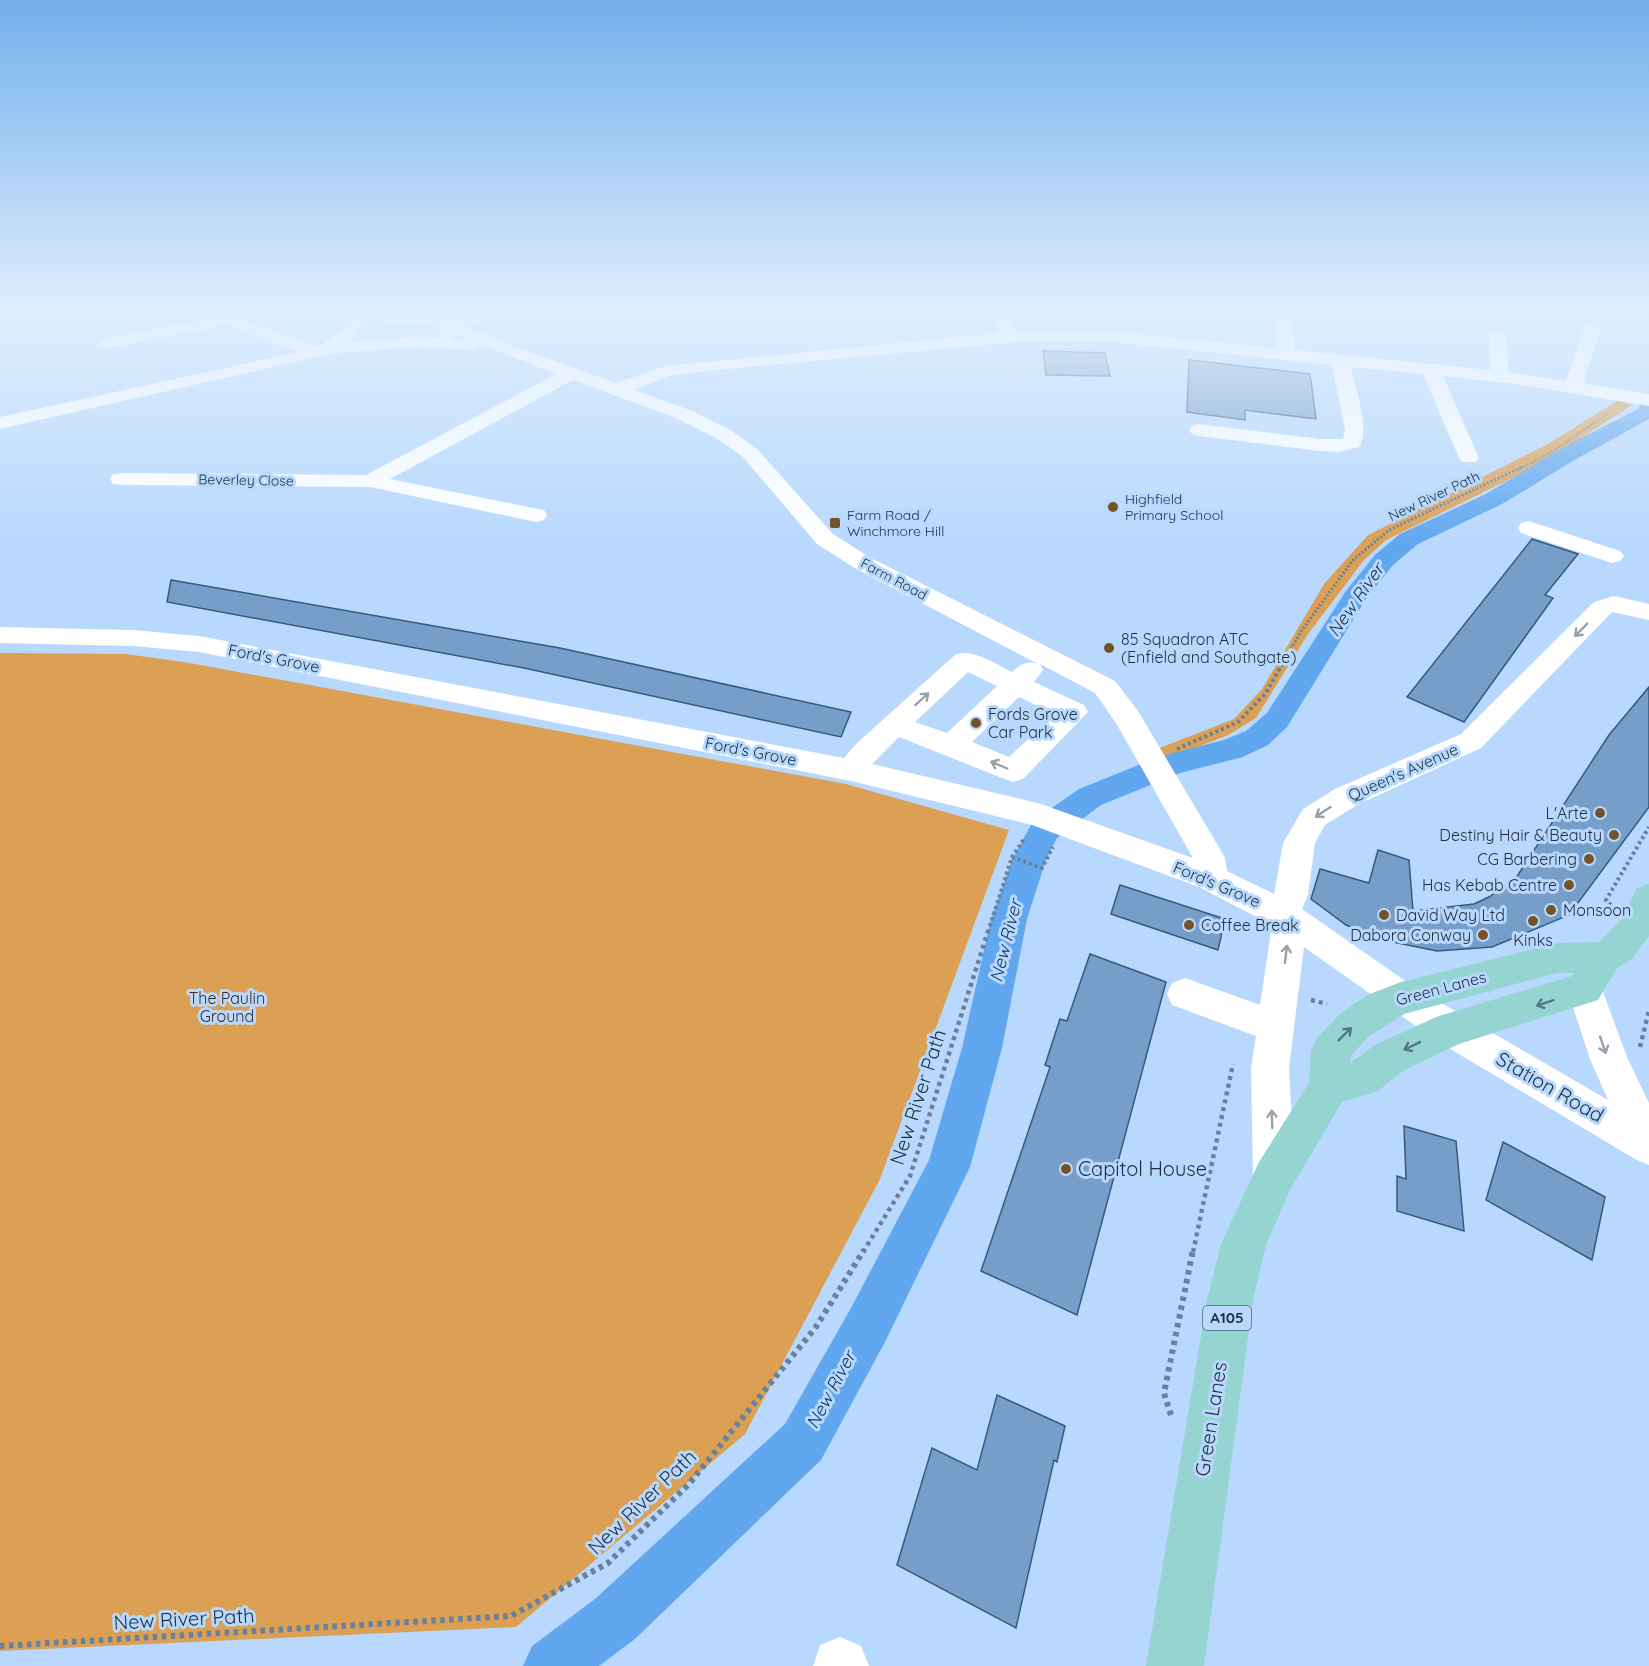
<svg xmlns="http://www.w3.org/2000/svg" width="1649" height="1666" viewBox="0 0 1649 1666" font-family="Quicksand,sans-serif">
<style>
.green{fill:#dca054}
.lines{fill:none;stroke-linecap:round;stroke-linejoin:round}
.canal{fill:#61a7ef;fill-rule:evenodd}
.building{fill:#779ec9;stroke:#355a80;stroke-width:1.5}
.path-far4{stroke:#69829c;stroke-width:2;stroke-dasharray:1.5 1.5;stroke-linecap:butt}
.path-far3{stroke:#69829c;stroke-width:3;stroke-dasharray:2 2;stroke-linecap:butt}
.path-far2{stroke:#69829c;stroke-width:4;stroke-dasharray:3 3;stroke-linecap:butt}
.path-far1{stroke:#69829c;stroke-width:4.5;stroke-dasharray:4 4;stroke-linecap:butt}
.path{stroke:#69829c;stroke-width:6;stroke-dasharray:4.5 4.5;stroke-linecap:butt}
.minor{fill:#fff;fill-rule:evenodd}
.major{fill:#95d4d1;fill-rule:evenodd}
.oneway{stroke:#9aa1a9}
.oneway2{stroke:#547981}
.poi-dot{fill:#74532a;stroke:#b8d9fd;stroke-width:2}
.labels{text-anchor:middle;stroke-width:6;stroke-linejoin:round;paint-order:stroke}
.far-street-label{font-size:14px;fill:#1f2f40;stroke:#b8d9fd}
.far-poi-label{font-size:14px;fill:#1f2f40;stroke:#b8d9fd;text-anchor:start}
.shield{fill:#b8d9fd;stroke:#4d6279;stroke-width:1.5}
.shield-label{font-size:15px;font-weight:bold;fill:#1f2f40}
.poi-label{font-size:16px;fill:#1f2f40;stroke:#b8d9fd;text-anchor:start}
.street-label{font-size:16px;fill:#1f2f40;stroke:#b8d9fd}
.park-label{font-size:16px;fill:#3c2d1a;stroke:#b8d9fd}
.water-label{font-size:18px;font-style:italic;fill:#0d3256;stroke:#b8d9fd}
.near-street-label{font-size:20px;fill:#1f2f40;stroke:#b8d9fd}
.near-poi-label{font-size:20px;fill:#1f2f40;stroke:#b8d9fd;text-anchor:start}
</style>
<rect width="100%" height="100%" fill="#b8d9fd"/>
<path class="green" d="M 1619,400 L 1632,405 L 1543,463 L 1386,540 L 1364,560 L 1308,634 L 1256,718 L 1228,735 L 1167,759 L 1157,749 L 1234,719 L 1262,689 L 1324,584 L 1368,535 L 1546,445 Z
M 0,653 L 126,654 L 190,663 L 846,784 L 1009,830 L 880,1179 L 745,1434 L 516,1627 L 0,1651 Z"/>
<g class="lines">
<path class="canal" d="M 1649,398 L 1649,419 L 1578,458 L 1502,504 L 1418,544 L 1393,565 L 1366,599 L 1287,727 L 1268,745 L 1243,757 L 1180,773 L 1101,805 L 1057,838 L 1046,860 L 1027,919 L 1002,1048 L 970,1167 L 885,1342 L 821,1460 L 635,1639 L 599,1666 L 523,1666 L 532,1646 L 595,1599 L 785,1424 L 851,1308 L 929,1160 L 962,1048 L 991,919 L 1012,860 L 1033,821 L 1079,789 L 1161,756 L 1224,740 L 1246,731 L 1267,713 L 1346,591 L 1375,555 L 1400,534 L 1486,494 L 1562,448 L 1638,409 L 1642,400 Z"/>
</g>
<path class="building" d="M 1043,351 L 1105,353 L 1110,376 L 1046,375 Z
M 1189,360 L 1310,374 L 1316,419 L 1245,410 L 1245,420 L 1187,412 Z
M 1532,539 L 1578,554 L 1545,595 L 1553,598 L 1464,722 L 1407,697 Z
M 171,580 L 560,648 L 851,712 L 841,737 L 524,668 L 167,602 Z
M 1649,687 L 1649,807 L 1569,915 L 1492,947 L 1437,951 L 1388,941 L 1346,925 L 1311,899 L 1320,869 L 1369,883 L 1378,850 L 1409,860 L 1413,911 L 1474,904 L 1489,897 L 1516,878 L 1609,735 Z
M 1120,885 L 1225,919 L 1218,950 L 1111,914 Z
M 1090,954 L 1166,982 L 1077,1315 L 981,1271 L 1050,1067 L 1045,1065 L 1060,1019 L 1067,1021 Z
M 1404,1126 L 1456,1141 L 1464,1231 L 1397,1211 L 1397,1176 L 1406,1179 Z
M 1503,1142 L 1605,1197 L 1592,1260 L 1486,1200 Z
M 997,1395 L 1065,1426 L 1057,1462 L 1054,1460 L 1016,1628 L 897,1565 L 932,1448 L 977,1470 Z"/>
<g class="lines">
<path class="path-far4" d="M 1160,321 L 1161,310
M 1519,469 L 1553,451 L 1606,415"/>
<path class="path-far3" d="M 1279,670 L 1302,630 L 1353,560 L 1389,530 L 1522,467"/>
<path class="path-far2" d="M 1177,749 L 1238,722 L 1265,694 L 1280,668
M 1012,857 L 1042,868 L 1053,847
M 1611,905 L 1606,900 L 1649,827
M 990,926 L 1012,857 L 1024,839"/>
<path class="path-far1" d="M 1311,1000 L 1327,1004
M 1640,1047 L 1649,1010
M 863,1252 L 910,1176 L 990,925
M 1193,1252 L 1233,1064"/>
<path class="path" d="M 1171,1415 L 1164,1393 L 1193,1250
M 0,1646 L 511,1616 L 608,1563 L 688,1485 L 816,1327 L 864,1250"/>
<path class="minor" d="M 227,310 L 244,310 L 238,318 L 318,347 L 339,333 L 353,310 L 378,310 L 453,320 L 479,310 L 512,310 L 510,314 L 466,326 L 515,347 L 616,383 L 666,366 L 999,333 L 987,310 L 1003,310 L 1009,323 L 1017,332 L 1105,331 L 1277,348 L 1275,310 L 1291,310 L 1295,350 L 1490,370 L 1489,335 L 1498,330 L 1507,335 L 1508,372 L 1566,381 L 1584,326 L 1593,321 L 1599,322 L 1602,326 L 1583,383 L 1649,394 L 1649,406 L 1516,384 L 1443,376 L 1479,458 L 1476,462 L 1462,462 L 1459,458 L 1423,374 L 1351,367 C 1355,387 1371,430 1359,447 L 1339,452 L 1320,451 L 1199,436 L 1192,434 L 1189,430 L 1192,426 L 1199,424 L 1320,439 L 1343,439 L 1345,430 L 1332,365 L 1105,341 L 1027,341 L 705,371 L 669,376 L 634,390 L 690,410 L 732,431 L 757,449 L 833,534 L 869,557 L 1115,681 L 1138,711 L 1220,849 L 1225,858 L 1227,871 L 1274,894 L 1283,843 L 1303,809 L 1335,789 L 1461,734 L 1594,602 L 1614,596 L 1649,604 L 1649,620 L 1612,612 L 1481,748 L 1357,805 L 1325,825 L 1315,843 L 1308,895 L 1302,909 L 1414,987 L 1608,1100 L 1590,1059 L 1567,989 L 1572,978 L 1585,974 L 1598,978 L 1627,1057 L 1649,1103 L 1649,1165 L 1635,1159 L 1437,1041 L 1304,947 L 1289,1068 L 1295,1177 L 1289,1191 L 1274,1197 L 1259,1191 L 1253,1177 L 1251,1068 L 1256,1036 L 1172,1005 L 1167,994 L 1172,983 L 1185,978 L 1260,1005 L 1272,925 L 1199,887 L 1032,825 L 851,781 L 199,652 L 133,646 L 0,643 L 0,627 L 133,630 L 199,636 L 844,758 L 857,743 L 956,654 C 975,649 995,664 1012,672 C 1021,664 1026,660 1038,664 L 853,567 L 817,544 L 743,457 L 718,439 L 676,418 L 573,380 L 390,479 L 544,510 L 547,515 L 544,520 L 536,522 L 370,487 L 121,485 L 113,484 L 110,479 L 113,474 L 121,473 L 366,475 L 556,374 L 479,344 L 477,349 L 471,350 L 419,347 L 334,353 L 0,429 L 0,417 L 298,352 L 226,325 L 107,348 L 98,343 L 107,338 L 221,316 ZM 365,320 L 440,327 L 443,328 L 438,334 L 443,338 L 419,337 L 350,342 ZM 457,334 L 469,340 L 450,339 ZM 1040,664 L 1095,693 L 1116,723 L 1193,858 L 1038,803 L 872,764 L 899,737 L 1002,778 L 1013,782 L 1024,778 L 1088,712 L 1084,705 L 1034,682 L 1043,670 ZM 968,672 L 997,686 L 947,733 L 915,722 ZM 1019,697 L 1055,714 L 1009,757 L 972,742 Z
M 1529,521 L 1620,551 L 1624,556 L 1620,561 L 1612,563 L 1521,533 L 1518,528 L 1521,523 Z
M 840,1637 L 861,1646 L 869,1666 L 813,1666 L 820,1645 Z"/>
<path class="major" d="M 1649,884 L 1649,936 L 1632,959 L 1617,968 L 1598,1000 L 1459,1044 L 1403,1071 L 1378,1091 L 1342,1102 L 1289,1192 L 1266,1245 L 1253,1300 L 1204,1666 L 1146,1666 L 1207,1300 L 1221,1244 L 1259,1162 L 1309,1083 L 1311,1051 L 1317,1038 L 1340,1014 L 1367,995 L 1401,982 L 1557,943 L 1599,942 L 1621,920 L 1637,888 ZM 1557,973 L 1574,973 L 1572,976 L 1436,1017 L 1375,1045 L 1350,1063 L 1351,1056 L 1367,1038 L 1404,1014 Z"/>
</g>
<defs><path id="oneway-shaft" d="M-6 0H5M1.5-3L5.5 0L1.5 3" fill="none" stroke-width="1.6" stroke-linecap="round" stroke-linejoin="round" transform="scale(1.5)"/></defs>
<g class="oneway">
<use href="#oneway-shaft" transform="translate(1581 630) rotate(135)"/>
<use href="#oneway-shaft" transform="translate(922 699) rotate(-42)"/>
<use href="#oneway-shaft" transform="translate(999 765) rotate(-157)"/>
<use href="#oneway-shaft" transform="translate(1323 812) rotate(147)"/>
<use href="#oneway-shaft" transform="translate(1286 954) rotate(-83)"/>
<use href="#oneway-shaft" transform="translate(1603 1045) rotate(71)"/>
<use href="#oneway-shaft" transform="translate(1272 1119) rotate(-92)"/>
</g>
<g class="oneway2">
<use href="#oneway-shaft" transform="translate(1545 1003) rotate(162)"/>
<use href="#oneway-shaft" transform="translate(1345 1034) rotate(-45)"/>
<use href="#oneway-shaft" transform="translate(1412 1046) rotate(154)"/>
</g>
<linearGradient id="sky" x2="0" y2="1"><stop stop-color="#72afeb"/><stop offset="0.57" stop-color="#dfeefe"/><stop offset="1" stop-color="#dfeefe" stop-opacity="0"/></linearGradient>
<rect width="1649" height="543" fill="url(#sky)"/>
<g class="poi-dot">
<circle cx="1113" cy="507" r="6"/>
<rect x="829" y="517" width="12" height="12" rx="3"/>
<circle cx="1109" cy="648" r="6"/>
<circle cx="976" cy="723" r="6"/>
<circle cx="1600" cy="813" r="6"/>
<circle cx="1614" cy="835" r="6"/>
<circle cx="1589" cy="859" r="6"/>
<circle cx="1569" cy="885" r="6"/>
<circle cx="1551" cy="910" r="6"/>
<circle cx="1384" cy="915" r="6"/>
<circle cx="1533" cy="921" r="6"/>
<circle cx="1189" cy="925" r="6"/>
<circle cx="1483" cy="935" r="6"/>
<circle cx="1066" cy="1169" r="6"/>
</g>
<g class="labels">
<g class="far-street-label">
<text transform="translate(246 480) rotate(1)" y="5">Beverley Close</text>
<text transform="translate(1434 496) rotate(-25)" y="5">New River Path</text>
<text transform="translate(894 579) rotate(28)" y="5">Farm Road</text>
</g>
<g class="far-poi-label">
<text x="1125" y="504">Highfield<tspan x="1125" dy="16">Primary School</tspan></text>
<text x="847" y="520">Farm Road /<tspan x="847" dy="16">Winchmore Hill</tspan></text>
</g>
<rect class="shield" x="1203" y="1306" width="48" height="24" rx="4.5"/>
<g class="shield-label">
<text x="1227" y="1323">A105</text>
</g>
<g class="poi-label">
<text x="1121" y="645">85 Squadron ATC<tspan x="1121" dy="18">(Enfield and Southgate)</tspan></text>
<text x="988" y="720">Fords Grove<tspan x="988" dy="18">Car Park</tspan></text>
<text x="1588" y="819" text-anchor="end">L'Arte</text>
<text x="1602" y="841" text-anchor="end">Destiny Hair &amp; Beauty</text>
<text x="1577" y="865" text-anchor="end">CG Barbering</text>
<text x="1557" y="891" text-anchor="end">Has Kebab Centre</text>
<text x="1563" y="916">Monsoon</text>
<text x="1396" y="921">David Way Ltd</text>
<text x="1201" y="931">Coffee Break</text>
<text x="1471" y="941" text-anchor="end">Dabora Conway</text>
<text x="1533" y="946" text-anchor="middle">Kinks</text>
</g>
<g class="street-label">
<text transform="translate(274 658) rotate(11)" y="6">Ford's Grove</text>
<text transform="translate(751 751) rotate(11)" y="6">Ford's Grove</text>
<text transform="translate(1403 772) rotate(-24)" y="6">Queen's Avenue</text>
<text transform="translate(1217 884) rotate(23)" y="6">Ford's Grove</text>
<text transform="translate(1441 988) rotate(-15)" y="6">Green Lanes</text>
</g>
<g class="park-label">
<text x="227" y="1004">The Paulin<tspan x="227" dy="18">Ground</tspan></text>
</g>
<g class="water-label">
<text transform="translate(1356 600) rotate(-55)" y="6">New River</text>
<text transform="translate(1006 941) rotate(-76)" y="6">New River</text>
<text transform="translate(831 1390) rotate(-62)" y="6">New River</text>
</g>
<g class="near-street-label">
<text transform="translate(1550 1087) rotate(30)" y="7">Station Road</text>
<text transform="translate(918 1097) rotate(-72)" y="7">New River Path</text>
<text transform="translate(1211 1419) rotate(-81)" y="7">Green Lanes</text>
<text transform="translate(642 1502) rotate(-44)" y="7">New River Path</text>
<text transform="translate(184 1619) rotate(-3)" y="7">New River Path</text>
</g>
<g class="near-poi-label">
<text x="1078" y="1176">Capitol House</text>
</g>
</g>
</svg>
